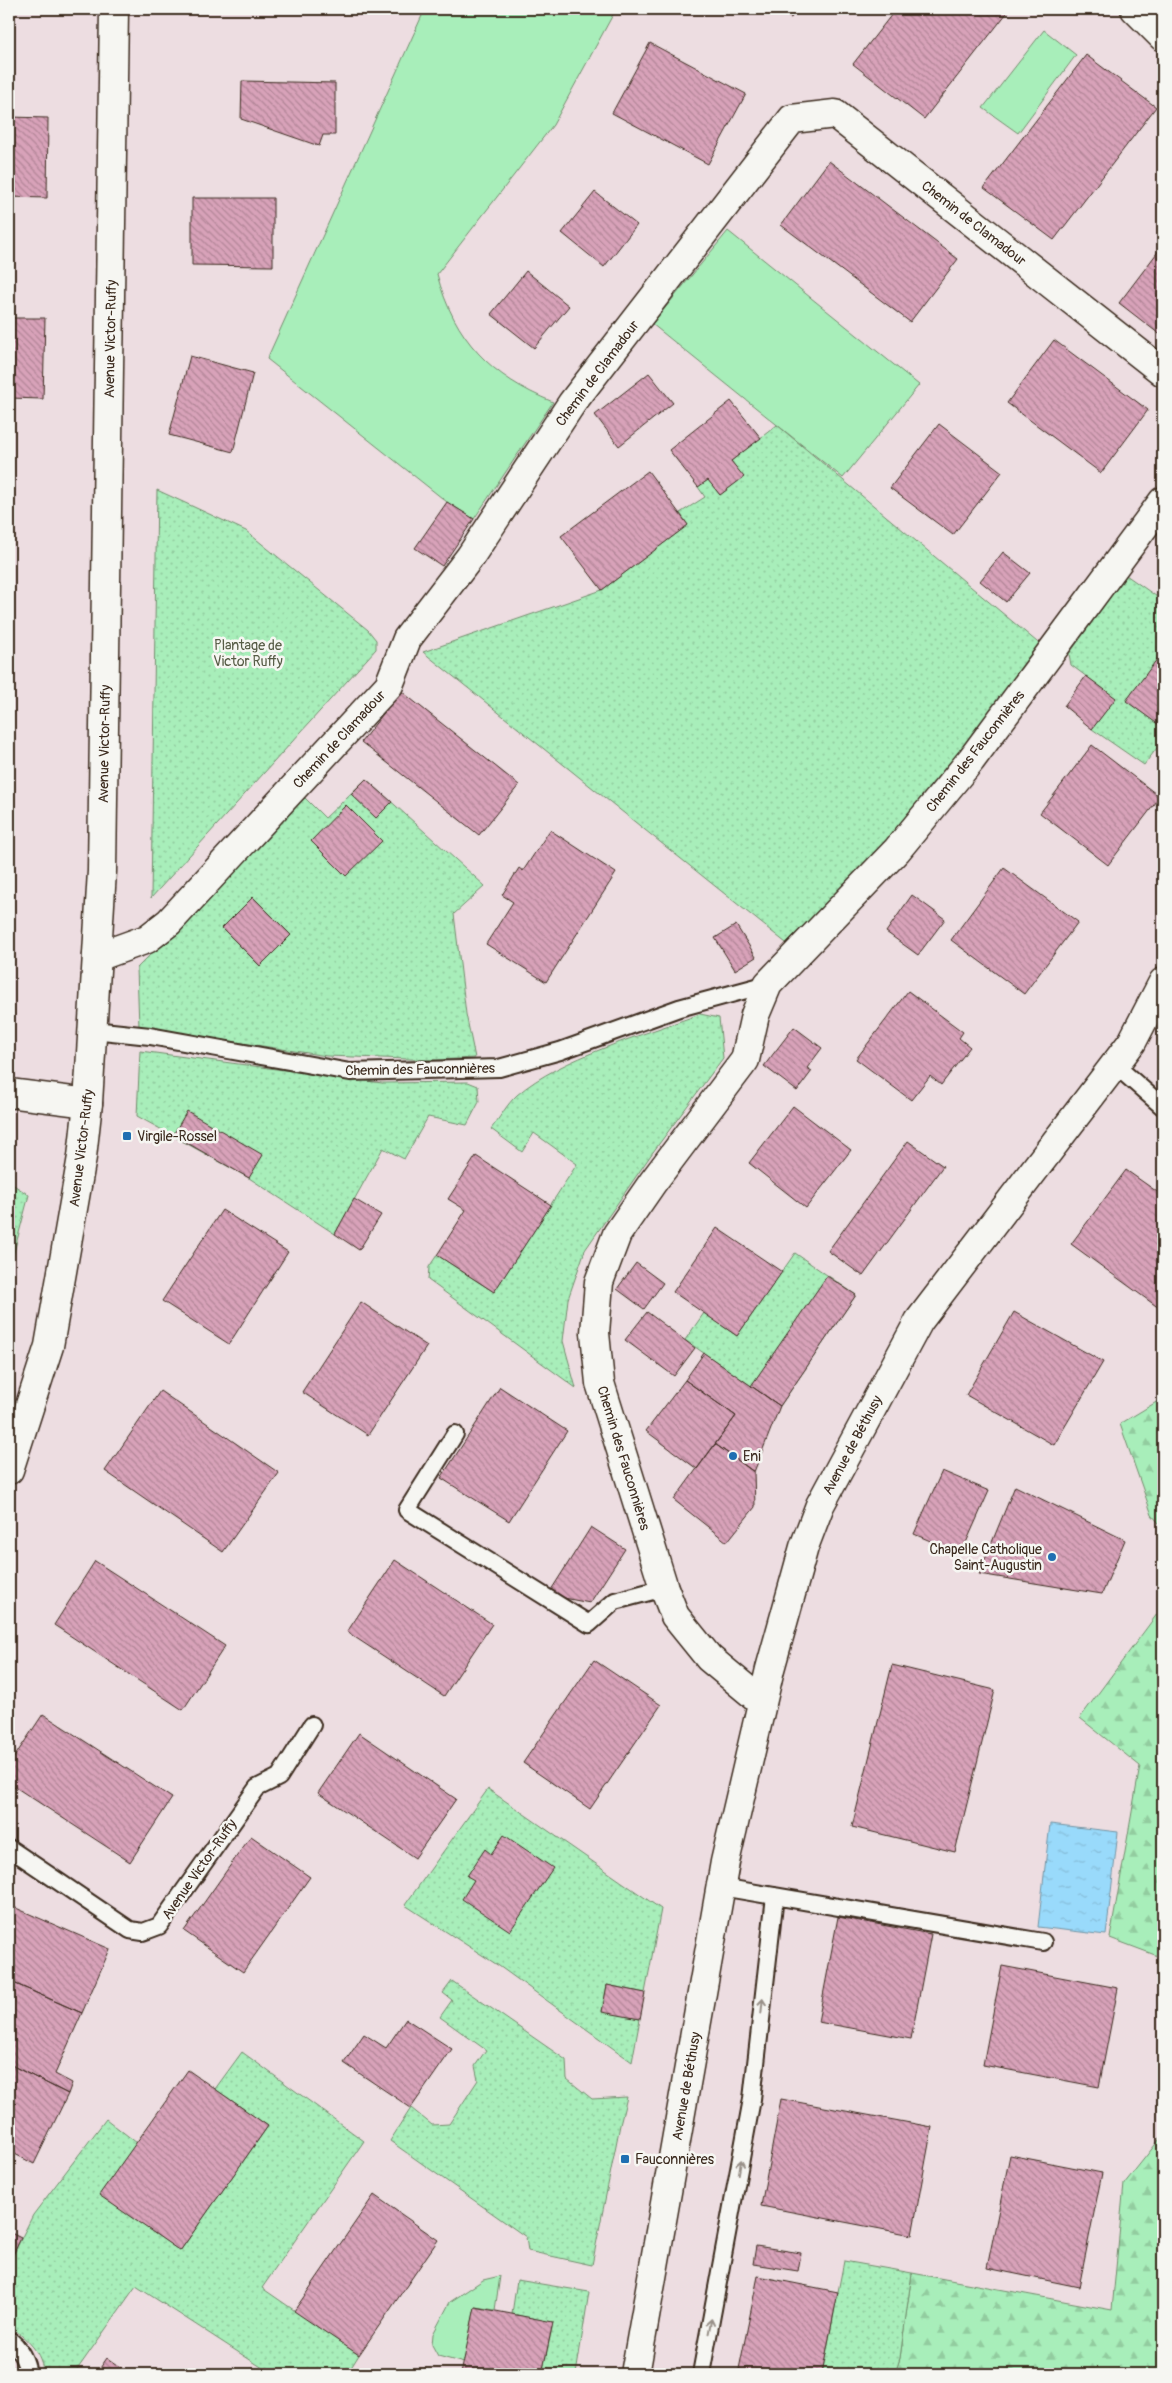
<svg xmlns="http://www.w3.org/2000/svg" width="1172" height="2383" viewBox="0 0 1172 2383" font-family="Pangolin,sans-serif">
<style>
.green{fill:#a8eeba;stroke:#728c6c}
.forest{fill:url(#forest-firs);stroke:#728c6c}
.garden{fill:url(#garden-dots);stroke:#728c6c}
.water{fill:url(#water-ripples);stroke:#7394a3}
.building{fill:url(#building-back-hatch);stroke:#3b2a1e}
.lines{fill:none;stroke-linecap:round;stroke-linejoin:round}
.lane-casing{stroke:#3b2a1e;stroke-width:20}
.street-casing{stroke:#3b2a1e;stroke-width:31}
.secondary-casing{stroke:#3b2a1e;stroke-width:31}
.lane{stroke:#f6f6f2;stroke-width:16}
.street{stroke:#f6f6f2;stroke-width:28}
.secondary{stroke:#f6f6f2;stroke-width:28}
.oneway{stroke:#989088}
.poi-dot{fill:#1f6fb2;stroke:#f6f6f2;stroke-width:2}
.labels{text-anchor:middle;stroke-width:5;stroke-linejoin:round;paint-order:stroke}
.street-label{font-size:14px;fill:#3b2a1e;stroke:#f6f6f2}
.park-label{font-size:14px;fill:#565b45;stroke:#f6f6f2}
.poi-label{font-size:14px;fill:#3b2a1e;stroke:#f6f6f2;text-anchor:start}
</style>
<defs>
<pattern id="forest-firs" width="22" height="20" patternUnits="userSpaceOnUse" patternTransform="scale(1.25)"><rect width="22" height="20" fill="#a8eeba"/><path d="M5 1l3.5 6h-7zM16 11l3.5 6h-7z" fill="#92cc9f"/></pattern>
<pattern id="garden-dots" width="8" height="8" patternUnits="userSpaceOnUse" patternTransform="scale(1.25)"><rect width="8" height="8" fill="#a8eeba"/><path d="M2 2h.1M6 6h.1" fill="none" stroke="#92cc9f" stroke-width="1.8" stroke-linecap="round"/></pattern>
<pattern id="water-ripples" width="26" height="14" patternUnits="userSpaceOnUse" patternTransform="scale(1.25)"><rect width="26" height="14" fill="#99dafb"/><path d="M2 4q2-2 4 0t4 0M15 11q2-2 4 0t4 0" fill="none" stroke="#85bbd7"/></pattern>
<pattern id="building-back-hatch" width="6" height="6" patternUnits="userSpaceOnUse" patternTransform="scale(1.25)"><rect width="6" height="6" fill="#d8a2b9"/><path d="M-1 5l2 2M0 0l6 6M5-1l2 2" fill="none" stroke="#b08496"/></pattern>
</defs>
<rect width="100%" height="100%" fill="#eddde1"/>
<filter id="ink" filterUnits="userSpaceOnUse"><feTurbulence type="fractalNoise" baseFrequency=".02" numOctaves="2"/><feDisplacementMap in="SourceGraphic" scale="10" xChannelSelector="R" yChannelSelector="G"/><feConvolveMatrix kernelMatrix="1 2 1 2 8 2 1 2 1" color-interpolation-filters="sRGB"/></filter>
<g filter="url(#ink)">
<path class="green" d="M 425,9 L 616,9 L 553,125 L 437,274 C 454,339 491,377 553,402 L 474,519 L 447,502 L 267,359 Z
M 1044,30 L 1076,55 L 1018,133 L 983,108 Z
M 728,231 L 919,385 L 843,478 L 652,324 Z
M 500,2276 L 495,2310 L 475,2307 L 464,2363 L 438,2356 L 432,2345 L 433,2334 L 450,2302 L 483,2280 Z"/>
<path class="forest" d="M 1163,1398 L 1163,1528 L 1152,1515 L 1120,1424 Z
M 1163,1606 L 1163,1958 L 1110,1938 L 1140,1766 L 1080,1718 Z
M 1163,2135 L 1163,2374 L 895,2374 L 900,2358 L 912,2273 L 1112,2310 L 1124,2184 Z"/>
<path class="garden" d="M 777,425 L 1043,647 L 896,835 L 786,943 L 423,652 L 602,590 L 688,525 L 680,513 L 705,497 L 698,487 L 708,480 L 720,495 L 743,477 L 731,461 Z
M 157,490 L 246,531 L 368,630 L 376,640 L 376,649 L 151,898 Z
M 1126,575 L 1163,601 L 1163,752 L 1157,748 L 1144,765 L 1092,729 L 1115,698 L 1071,665 L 1069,654 Z
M 366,779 L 485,886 L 454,914 L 466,1014 L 475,1058 L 436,1060 L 327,1056 L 139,1027 L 137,968 L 305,798 L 325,818 Z
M 700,1014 L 719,1018 L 723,1058 L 653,1152 L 585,1250 L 568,1299 L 563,1341 L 576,1388 L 428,1280 L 429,1267 L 437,1255 L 494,1292 L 577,1164 L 534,1133 L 522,1152 L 491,1129 C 499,1119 507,1104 517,1095 C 561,1057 644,1035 700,1014 Z
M 140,1051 L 382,1083 L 468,1082 L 478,1086 L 479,1102 L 467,1125 L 428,1117 L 404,1159 L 383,1148 L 335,1234 L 249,1178 L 137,1116 Z
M 9,1182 L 29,1195 L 9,1271 Z
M 795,1253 L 856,1295 L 780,1406 L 685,1340 L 704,1313 L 737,1336 Z
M 488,1789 L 661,1909 L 645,1993 L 607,1985 L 602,2011 L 640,2019 L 632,2062 L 499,1966 L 405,1905 Z
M 452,1981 L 566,2060 L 567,2079 L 592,2099 L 627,2097 L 620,2125 L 592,2265 L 528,2251 L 526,2237 L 390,2141 L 411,2108 L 432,2125 L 449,2124 L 478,2080 L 475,2066 L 486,2050 L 440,2017 L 452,2000 L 443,1993 Z
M 242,2052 L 364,2141 L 262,2288 L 359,2355 L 347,2374 L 272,2374 L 136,2286 L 74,2374 L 43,2374 C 43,2352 26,2338 9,2326 L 12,2319 L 9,2317 L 9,2263 L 33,2215 L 106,2119 L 137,2143 L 100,2195 L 180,2251 L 268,2126 L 215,2089 Z
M 844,2261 L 912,2273 L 900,2358 L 895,2374 L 822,2374 Z
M 517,2280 L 589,2292 L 576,2374 L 542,2374 L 553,2323 L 512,2314 Z"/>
<path class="water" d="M 1050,1824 L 1118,1832 L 1106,1935 L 1038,1927 Z"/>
<path class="building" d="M 772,9 L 796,9 L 791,18 Z
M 896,9 L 1010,9 L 924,119 L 853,64 Z
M 650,43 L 746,94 L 708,164 L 612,113 Z
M 1086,55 L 1156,107 L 1054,240 L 984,188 Z
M 242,81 L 335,83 L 335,135 L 323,135 L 319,146 L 241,119 Z
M 9,117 L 48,118 L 47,198 L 9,197 Z
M 829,161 L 958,259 L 910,322 L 781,225 Z
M 595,192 L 637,225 L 604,267 L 562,233 Z
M 192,198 L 273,198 L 273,266 L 192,265 Z
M 1163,245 L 1163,337 L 1119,303 Z
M 526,271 L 569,306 L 534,348 L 491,314 Z
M 9,318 L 45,318 L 43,399 L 9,398 Z
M 1054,340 L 1148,410 L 1101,473 L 1007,403 Z
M 190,356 L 253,373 L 233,452 L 169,435 Z
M 649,373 L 673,403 L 619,446 L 595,415 Z
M 731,401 L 761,438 L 731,461 L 744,477 L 720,495 L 708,480 L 698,487 L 669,450 Z
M 939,424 L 1002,472 L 953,535 L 890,488 Z
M 648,471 L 688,525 L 602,590 L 561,536 Z
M 447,502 L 474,519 L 442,566 L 415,548 Z
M 1003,552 L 1030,573 L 1006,602 L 980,581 Z
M 1163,651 L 1163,728 L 1126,701 Z
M 1086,676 L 1116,698 L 1092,729 L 1064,706 Z
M 401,691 L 519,785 L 479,835 L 361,742 Z
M 1092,745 L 1160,797 L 1108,865 L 1040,813 Z
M 366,779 L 392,802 L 376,818 L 351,794 Z
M 346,805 L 382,841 L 346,876 L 311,841 Z
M 550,830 L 616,873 L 546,982 L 486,944 L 513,902 L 502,895 L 519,868 L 523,871 Z
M 1004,868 L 1078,922 L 1024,994 L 951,940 Z
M 912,895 L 945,919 L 918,955 L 886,932 Z
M 253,897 L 291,935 L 260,966 L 222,928 Z
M 736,925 L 756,957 L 735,970 L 715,938 Z
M 908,991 L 963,1032 L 959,1038 L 970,1047 L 941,1085 L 930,1076 L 911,1100 L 856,1059 Z
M 794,1027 L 822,1048 L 807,1068 L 812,1071 L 797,1091 L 764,1066 Z
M 793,1106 L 851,1150 L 806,1208 L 749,1163 Z
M 187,1111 L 263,1155 L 249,1178 L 173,1135 Z
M 908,1141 L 943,1166 L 863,1276 L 828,1251 Z
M 476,1156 L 551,1205 L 494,1292 L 437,1255 L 466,1210 L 448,1199 Z
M 1126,1170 L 1163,1196 L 1163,1311 L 1071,1244 Z
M 354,1199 L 381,1215 L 359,1250 L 335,1234 Z
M 222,1210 L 288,1252 L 229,1344 L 162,1301 Z
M 717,1228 L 782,1272 L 737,1336 L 673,1292 Z
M 636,1263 L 663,1283 L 644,1309 L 617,1289 Z
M 827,1276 L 856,1295 L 780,1406 L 751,1386 Z
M 361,1302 L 427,1346 L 368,1435 L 302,1392 Z
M 647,1312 L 695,1348 L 674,1376 L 625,1340 Z
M 1014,1312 L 1103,1362 L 1054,1445 L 966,1395 Z
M 704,1353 L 780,1406 L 754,1472 L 715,1444 L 736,1416 L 685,1380 Z
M 685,1380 L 736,1416 L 697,1469 L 646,1431 Z
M 500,1387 L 567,1431 L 509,1521 L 441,1478 Z
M 160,1391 L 279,1473 L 223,1552 L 105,1471 Z
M 715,1444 L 754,1472 L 755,1507 L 727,1542 L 674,1500 Z
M 942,1471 L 989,1491 L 961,1554 L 914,1534 Z
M 1015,1486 L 1125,1540 L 1102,1594 L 979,1574 Z
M 591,1527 L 625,1549 L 590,1603 L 564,1598 L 551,1590 Z
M 395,1560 L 492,1624 L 444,1696 L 347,1632 Z
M 95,1561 L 225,1646 L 183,1710 L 54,1625 Z
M 594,1660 L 661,1705 L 590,1809 L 523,1763 Z
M 892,1665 L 995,1690 L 955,1852 L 852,1827 Z
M 43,1714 L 172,1798 L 130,1862 L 9,1783 L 9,1765 Z
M 359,1733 L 456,1799 L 415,1858 L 318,1793 Z
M 504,1835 L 553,1868 L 510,1931 L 462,1899 L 474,1880 L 467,1876 L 485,1849 L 491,1854 Z
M 251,1836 L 310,1877 L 243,1972 L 184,1931 Z
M 9,1905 L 110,1949 L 82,2013 L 9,1981 Z
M 838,1917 L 931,1934 L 911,2039 L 818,2022 Z
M 1002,1966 L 1118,1988 L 1099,2087 L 983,2065 Z
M 9,1981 L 82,2013 L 55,2074 L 72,2083 L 68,2094 L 9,2064 Z
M 607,1985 L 645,1993 L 640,2019 L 602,2012 Z
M 406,2019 L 452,2049 L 411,2108 L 344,2063 L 364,2034 L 386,2048 Z
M 9,2064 L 68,2094 L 34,2164 L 9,2151 Z
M 188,2070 L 268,2126 L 180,2251 L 99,2195 Z
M 781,2099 L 932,2127 L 912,2235 L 761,2206 Z
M 1010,2155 L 1102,2173 L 1079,2287 L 987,2268 Z
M 374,2195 L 438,2240 L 359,2355 L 294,2311 Z
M 9,2232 L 21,2238 L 9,2263 Z
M 756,2246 L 801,2253 L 798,2271 L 753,2264 Z
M 758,2276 L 838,2292 L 822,2374 L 738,2374 Z
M 475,2307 L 553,2322 L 542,2374 L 461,2374 Z
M 107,2358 L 130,2374 L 96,2374 Z"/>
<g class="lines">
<g class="lane-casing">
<path id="lane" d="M 93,1030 L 150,1036 L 350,1072 L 499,1068 L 560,1051 L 679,1008 L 768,984
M 1115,1065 L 1163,1107
M 455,1434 L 407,1510 L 589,1624 L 615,1601 L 664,1588
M 9,1848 L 130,1930 L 143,1932 L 159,1926 L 257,1788 L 279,1777 L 312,1725
M 721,1887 L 1043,1942
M 9,2340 C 18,2345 28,2363 27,2374
M 701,2374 L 752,2099 L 775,1896"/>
</g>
<g class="street-casing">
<path id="street" d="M 97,957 L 147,939 L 169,922 L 389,685 L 407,639 L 470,557 L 572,403 L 792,119 L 835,114 L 1163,372
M 9,1093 L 88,1103
M 762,1702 L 709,1658 L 675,1616 L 664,1588 L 600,1383 L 595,1333 L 599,1282 L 617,1234 L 653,1182 L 745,1060 L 755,1015 L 768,984 L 897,850 L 971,760 L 1163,501"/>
</g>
<g class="secondary-casing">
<path id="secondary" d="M 1135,9 L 1163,37
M 9,1470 L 49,1346 L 82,1157 L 88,1103 L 102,871 L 114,9
M 635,2374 L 725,1862 L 770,1669 L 804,1547 L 820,1505 L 919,1321 L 1132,1042 L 1163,982"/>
</g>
<use href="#lane" class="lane"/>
<use href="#street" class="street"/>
<use href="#secondary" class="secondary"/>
</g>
<defs><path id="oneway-shaft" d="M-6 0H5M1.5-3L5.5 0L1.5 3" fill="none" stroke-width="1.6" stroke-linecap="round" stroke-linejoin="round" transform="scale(1.25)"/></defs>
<g class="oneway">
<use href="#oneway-shaft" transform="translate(762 2006) rotate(-84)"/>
<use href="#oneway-shaft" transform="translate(740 2167) rotate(-80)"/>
<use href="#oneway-shaft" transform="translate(710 2326) rotate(-79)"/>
</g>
</g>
<g class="poi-dot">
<rect x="122" y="1131" width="10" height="10" rx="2.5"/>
<circle cx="733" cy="1456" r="5"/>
<circle cx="1052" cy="1557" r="5"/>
<rect x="620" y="2154" width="10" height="10" rx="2.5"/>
</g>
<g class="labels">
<g class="street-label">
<text transform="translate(974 223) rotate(38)" y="5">Chemin de Clamadour</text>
<text transform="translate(110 339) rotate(-89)" y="5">Avenue Victor-Ruffy</text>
<text transform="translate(597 373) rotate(-53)" y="5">Chemin de Clamadour</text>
<text transform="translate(339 739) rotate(-47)" y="5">Chemin de Clamadour</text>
<text transform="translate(104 744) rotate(-89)" y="5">Avenue Victor-Ruffy</text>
<text transform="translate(975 751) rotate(-52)" y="5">Chemin des Fauconnières</text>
<text transform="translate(420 1069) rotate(-1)" y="5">Chemin des Fauconnières</text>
<text transform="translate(81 1148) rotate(-83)" y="5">Avenue Victor-Ruffy</text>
<text transform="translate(852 1445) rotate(-62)" y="5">Avenue de Béthusy</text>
<text transform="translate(624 1458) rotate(73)" y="5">Chemin des Fauconnières</text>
<text transform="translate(199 1869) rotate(-55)" y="5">Avenue Victor-Ruffy</text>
<text transform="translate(686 2086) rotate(-80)" y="5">Avenue de Béthusy</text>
</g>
<g class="park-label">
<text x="248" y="650">Plantage de<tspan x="248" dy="16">Victor Ruffy</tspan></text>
</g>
<g class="poi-label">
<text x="137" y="1141">Virgile-Rossel</text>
<text x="743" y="1461">Eni</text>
<text x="1042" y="1554" text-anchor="end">Chapelle Catholique<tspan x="1042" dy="16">Saint-Augustin</tspan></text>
<text x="635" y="2164">Fauconnières</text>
</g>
</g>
<rect width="1172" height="2383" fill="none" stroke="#f6f6f2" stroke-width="30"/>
<rect x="15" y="15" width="1142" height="2353" fill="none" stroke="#3b2a1e" stroke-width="2" filter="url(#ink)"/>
</svg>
